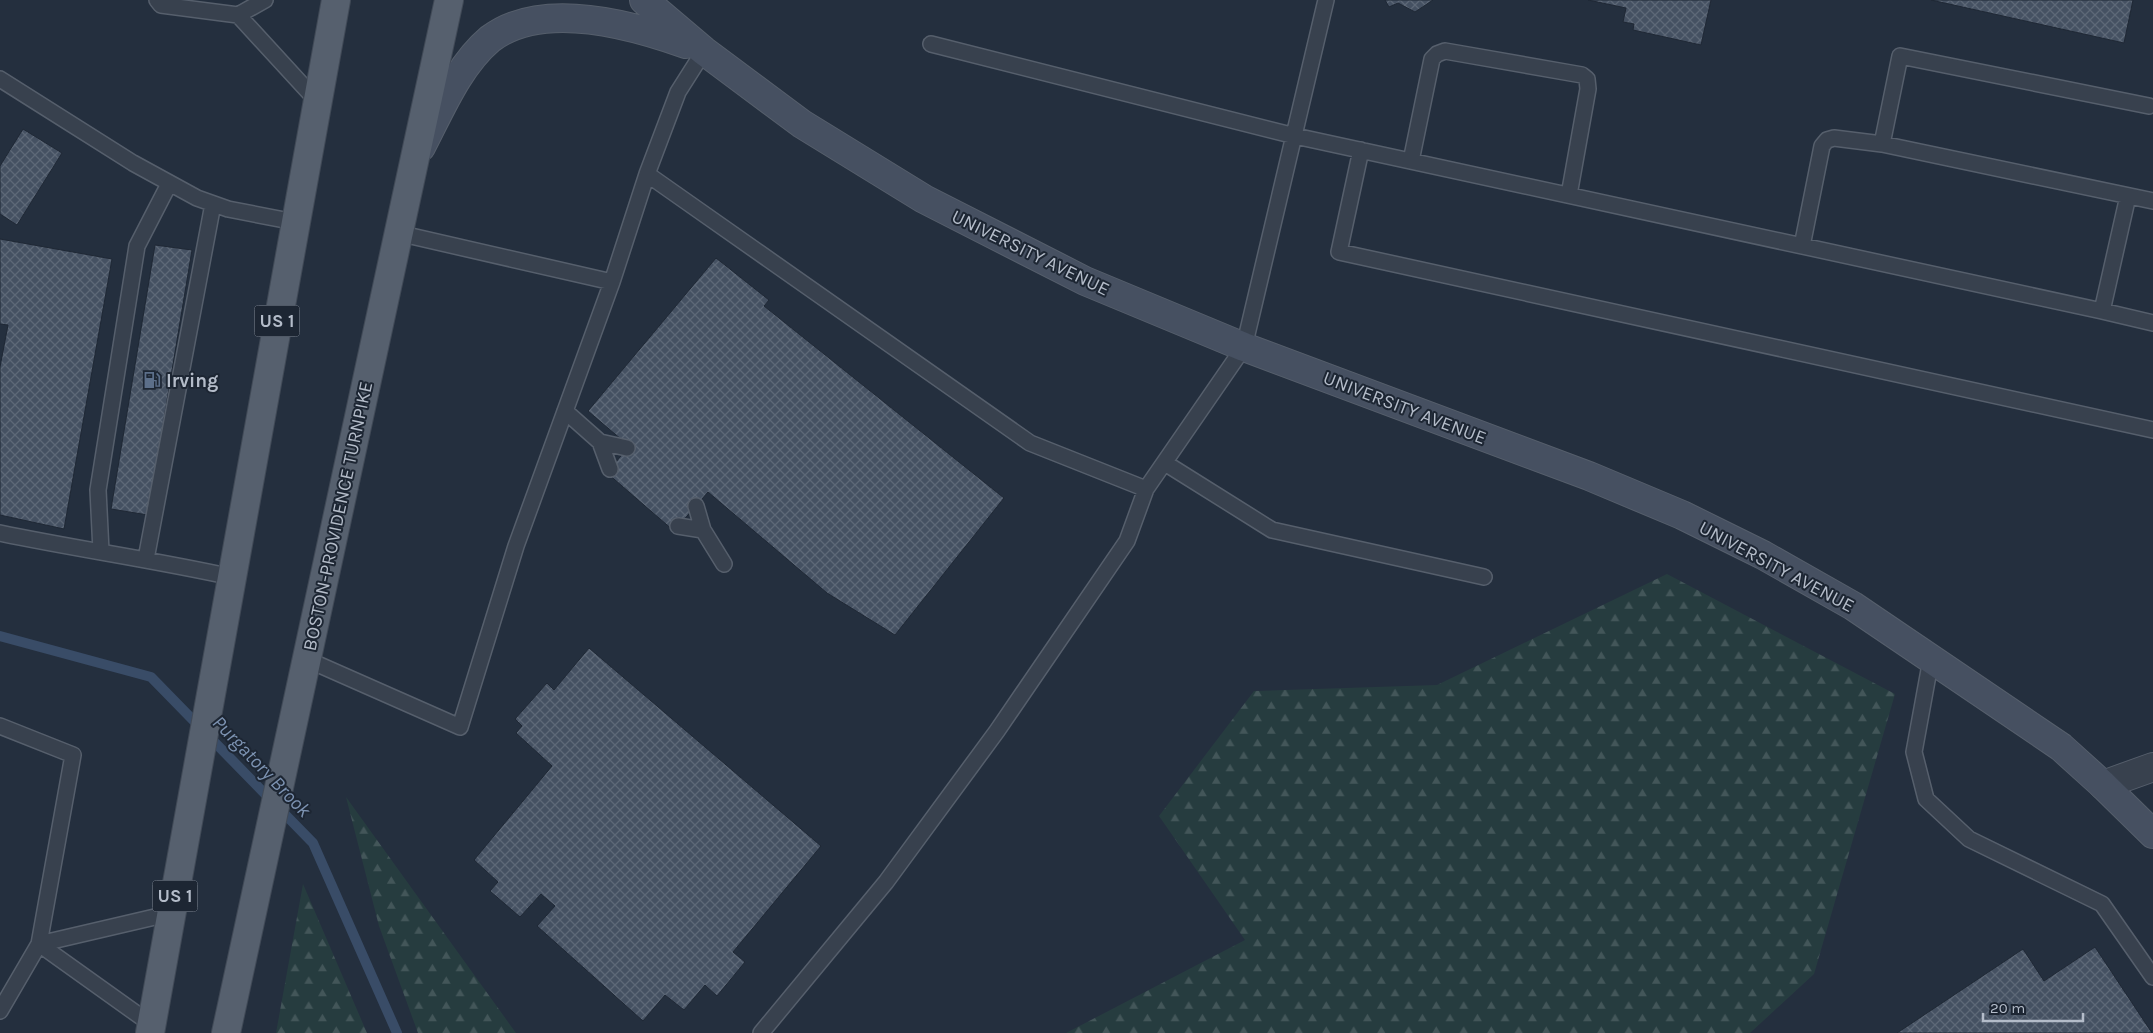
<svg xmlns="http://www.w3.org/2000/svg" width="2153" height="1033" viewBox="0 0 2153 1033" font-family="Karla,sans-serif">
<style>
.forest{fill:url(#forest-firs)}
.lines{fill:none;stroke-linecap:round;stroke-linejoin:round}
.stream{stroke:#394c67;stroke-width:10}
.building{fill:url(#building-cross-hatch);stroke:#1f2835}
.service-casing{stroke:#565f6c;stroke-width:18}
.tertiary-casing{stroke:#565f6c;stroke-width:30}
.secondary-casing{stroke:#565f6c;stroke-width:30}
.primary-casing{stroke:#414a57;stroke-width:30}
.service{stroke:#38414e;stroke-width:15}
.tertiary{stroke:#38414e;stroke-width:28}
.secondary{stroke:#465061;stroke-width:28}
.primary{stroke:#56606e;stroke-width:28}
.labels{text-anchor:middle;stroke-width:4;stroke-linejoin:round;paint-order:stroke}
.shield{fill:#1d2633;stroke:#878f9c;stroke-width:1}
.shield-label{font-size:18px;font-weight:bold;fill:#b4bcc9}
.street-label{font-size:19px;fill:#b4bcc9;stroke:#1d2633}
.poi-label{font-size:19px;font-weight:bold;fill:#b4bcc9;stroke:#1d2633;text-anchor:start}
.water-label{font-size:20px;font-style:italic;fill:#7c92b1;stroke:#1d2633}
</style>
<defs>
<pattern id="forest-firs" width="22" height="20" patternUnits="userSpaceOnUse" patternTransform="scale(1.25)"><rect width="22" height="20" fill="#263c3f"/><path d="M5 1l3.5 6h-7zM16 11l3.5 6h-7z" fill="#435659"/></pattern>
<pattern id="building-cross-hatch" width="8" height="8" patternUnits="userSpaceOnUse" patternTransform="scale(1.25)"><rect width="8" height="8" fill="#455162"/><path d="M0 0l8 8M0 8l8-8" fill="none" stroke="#5d6877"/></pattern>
</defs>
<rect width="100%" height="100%" fill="#242f3e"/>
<path class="forest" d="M 1667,574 L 1895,694 L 1814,974 L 1750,1033 L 1066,1033 L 1245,940 L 1159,816 L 1254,691 L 1437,685 Z
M 346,797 L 516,1033 L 418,1033 L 379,926 Z
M 303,884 L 367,1033 L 276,1033 Z"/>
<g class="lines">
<path class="stream" d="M 0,636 L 151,677 L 313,843 L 397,1033"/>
</g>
<path class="building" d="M 1385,0 L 1433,0 L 1415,12 L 1398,3 L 1389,7 Z
M 1588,0 L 1711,0 L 1701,45 L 1633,30 L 1634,24 L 1623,22 L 1626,8 Z
M 1931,0 L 2133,0 L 2124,43 Z
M 23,129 L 62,153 L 17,225 L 0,214 L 0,166 Z
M 0,239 L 112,259 L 64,529 L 0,515 L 0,367 L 8,325 L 0,324 Z
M 155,245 L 192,250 L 148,515 L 111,509 Z
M 716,258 L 769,300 L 764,306 L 1004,498 L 895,635 L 827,593 L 708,492 L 674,531 L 607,473 L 629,446 L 588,411 Z
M 589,648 L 821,846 L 733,952 L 745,962 L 717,996 L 705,985 L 684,1010 L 665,995 L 643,1021 L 537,926 L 555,906 L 541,894 L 520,917 L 490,891 L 498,882 L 474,860 L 552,766 L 516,733 L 522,726 L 515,719 L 547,683 L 554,690 Z
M 2095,947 L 2152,1033 L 1897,1033 L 2023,949 L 2044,981 Z"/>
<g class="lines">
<g class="service-casing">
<path id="service" d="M 157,0 L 161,5 L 238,15 L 265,0
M 238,15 L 317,101
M 931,44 L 1295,136 L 2102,311 L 2128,196
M 0,79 L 133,163 L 197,198 L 228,209 L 295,222
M 2149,106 L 1900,56 L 1882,144 L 2153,201
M 1361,150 L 1339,252 L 2153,430
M 1411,161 L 1432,59 L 1437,54 L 1445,51 L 1582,75 L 1587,79 L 1588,89 L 1569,195
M 647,174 L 1030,443 L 1146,489 L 1244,347 L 1326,0
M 398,233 L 612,282
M 1802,246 L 1822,146 L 1827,140 L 1834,138 L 1882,144
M 2102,311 L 2153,323
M 565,411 L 600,442 L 627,448
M 600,442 L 610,469
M 1165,463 L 1272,530 L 1484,577
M 696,506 L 703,530 L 724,564
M 678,526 L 703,530
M 0,533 C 77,549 155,560 232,577
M 101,551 L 98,490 L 137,246 L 169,184
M 146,559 L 213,204
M 306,659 L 460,727 L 516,546 L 612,282 L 647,174 L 678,92 L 704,51
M 1931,659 L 1914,752 L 1926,799 L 1969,839 L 2102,904 L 2153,977
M 0,726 L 73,755 L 39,944 L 0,1011
M 39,944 L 151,1024
M 39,944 L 172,913
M 761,1033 L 886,882 L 997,731 L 1127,541 L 1146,489"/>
</g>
<g class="tertiary-casing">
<path id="tertiary" d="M 2103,785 L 2153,767"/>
</g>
<g class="secondary-casing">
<path id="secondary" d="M 644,0 L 704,51 L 802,124 L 924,199 L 1085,281 L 1244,347 L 1589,476 L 1682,515 L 1763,555 L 1853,606 L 2061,747 L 2103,785 L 2153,834
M 421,147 C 440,111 458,66 490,39 C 541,0 630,24 686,44"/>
</g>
<g class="primary-casing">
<path id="primary" d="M 150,1033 L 336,0
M 226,1033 L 449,0"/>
</g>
<use href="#service" class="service"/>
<use href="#tertiary" class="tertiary"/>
<use href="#secondary" class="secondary"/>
<use href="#primary" class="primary"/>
</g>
<defs>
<g id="fuel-bare" transform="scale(1.35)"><path d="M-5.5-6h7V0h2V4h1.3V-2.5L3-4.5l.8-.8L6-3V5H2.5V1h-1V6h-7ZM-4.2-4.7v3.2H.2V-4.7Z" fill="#5c6f8a" stroke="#1d2633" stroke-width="2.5" paint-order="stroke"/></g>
</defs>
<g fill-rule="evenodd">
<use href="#fuel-bare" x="152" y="380"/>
</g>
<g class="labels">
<g class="shield">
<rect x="254.5" y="305.5" width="45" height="31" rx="4"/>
<rect x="152.5" y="880.5" width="45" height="31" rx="4"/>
</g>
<g class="shield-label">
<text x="277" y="327">US 1</text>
<text x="175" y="902">US 1</text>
</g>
<g class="street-label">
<text transform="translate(1031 252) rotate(26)" y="7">UNIVERSITY AVENUE</text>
<text transform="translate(1405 407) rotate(21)" y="7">UNIVERSITY AVENUE</text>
<text transform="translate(337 516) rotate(-78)" y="7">BOSTON-PROVIDENCE TURNPIKE</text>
<text transform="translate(1777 566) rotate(28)" y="7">UNIVERSITY AVENUE</text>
</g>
<g class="poi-label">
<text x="166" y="387">Irving</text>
</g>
<g class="water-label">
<text transform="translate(262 766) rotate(46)" y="7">Purgatory Brook</text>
</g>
</g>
<path d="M1983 1013v8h100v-8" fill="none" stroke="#b4bcc9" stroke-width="2.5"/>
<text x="1990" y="1013" font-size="15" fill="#b4bcc9" stroke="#1d2633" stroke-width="4" paint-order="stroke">20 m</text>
</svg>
